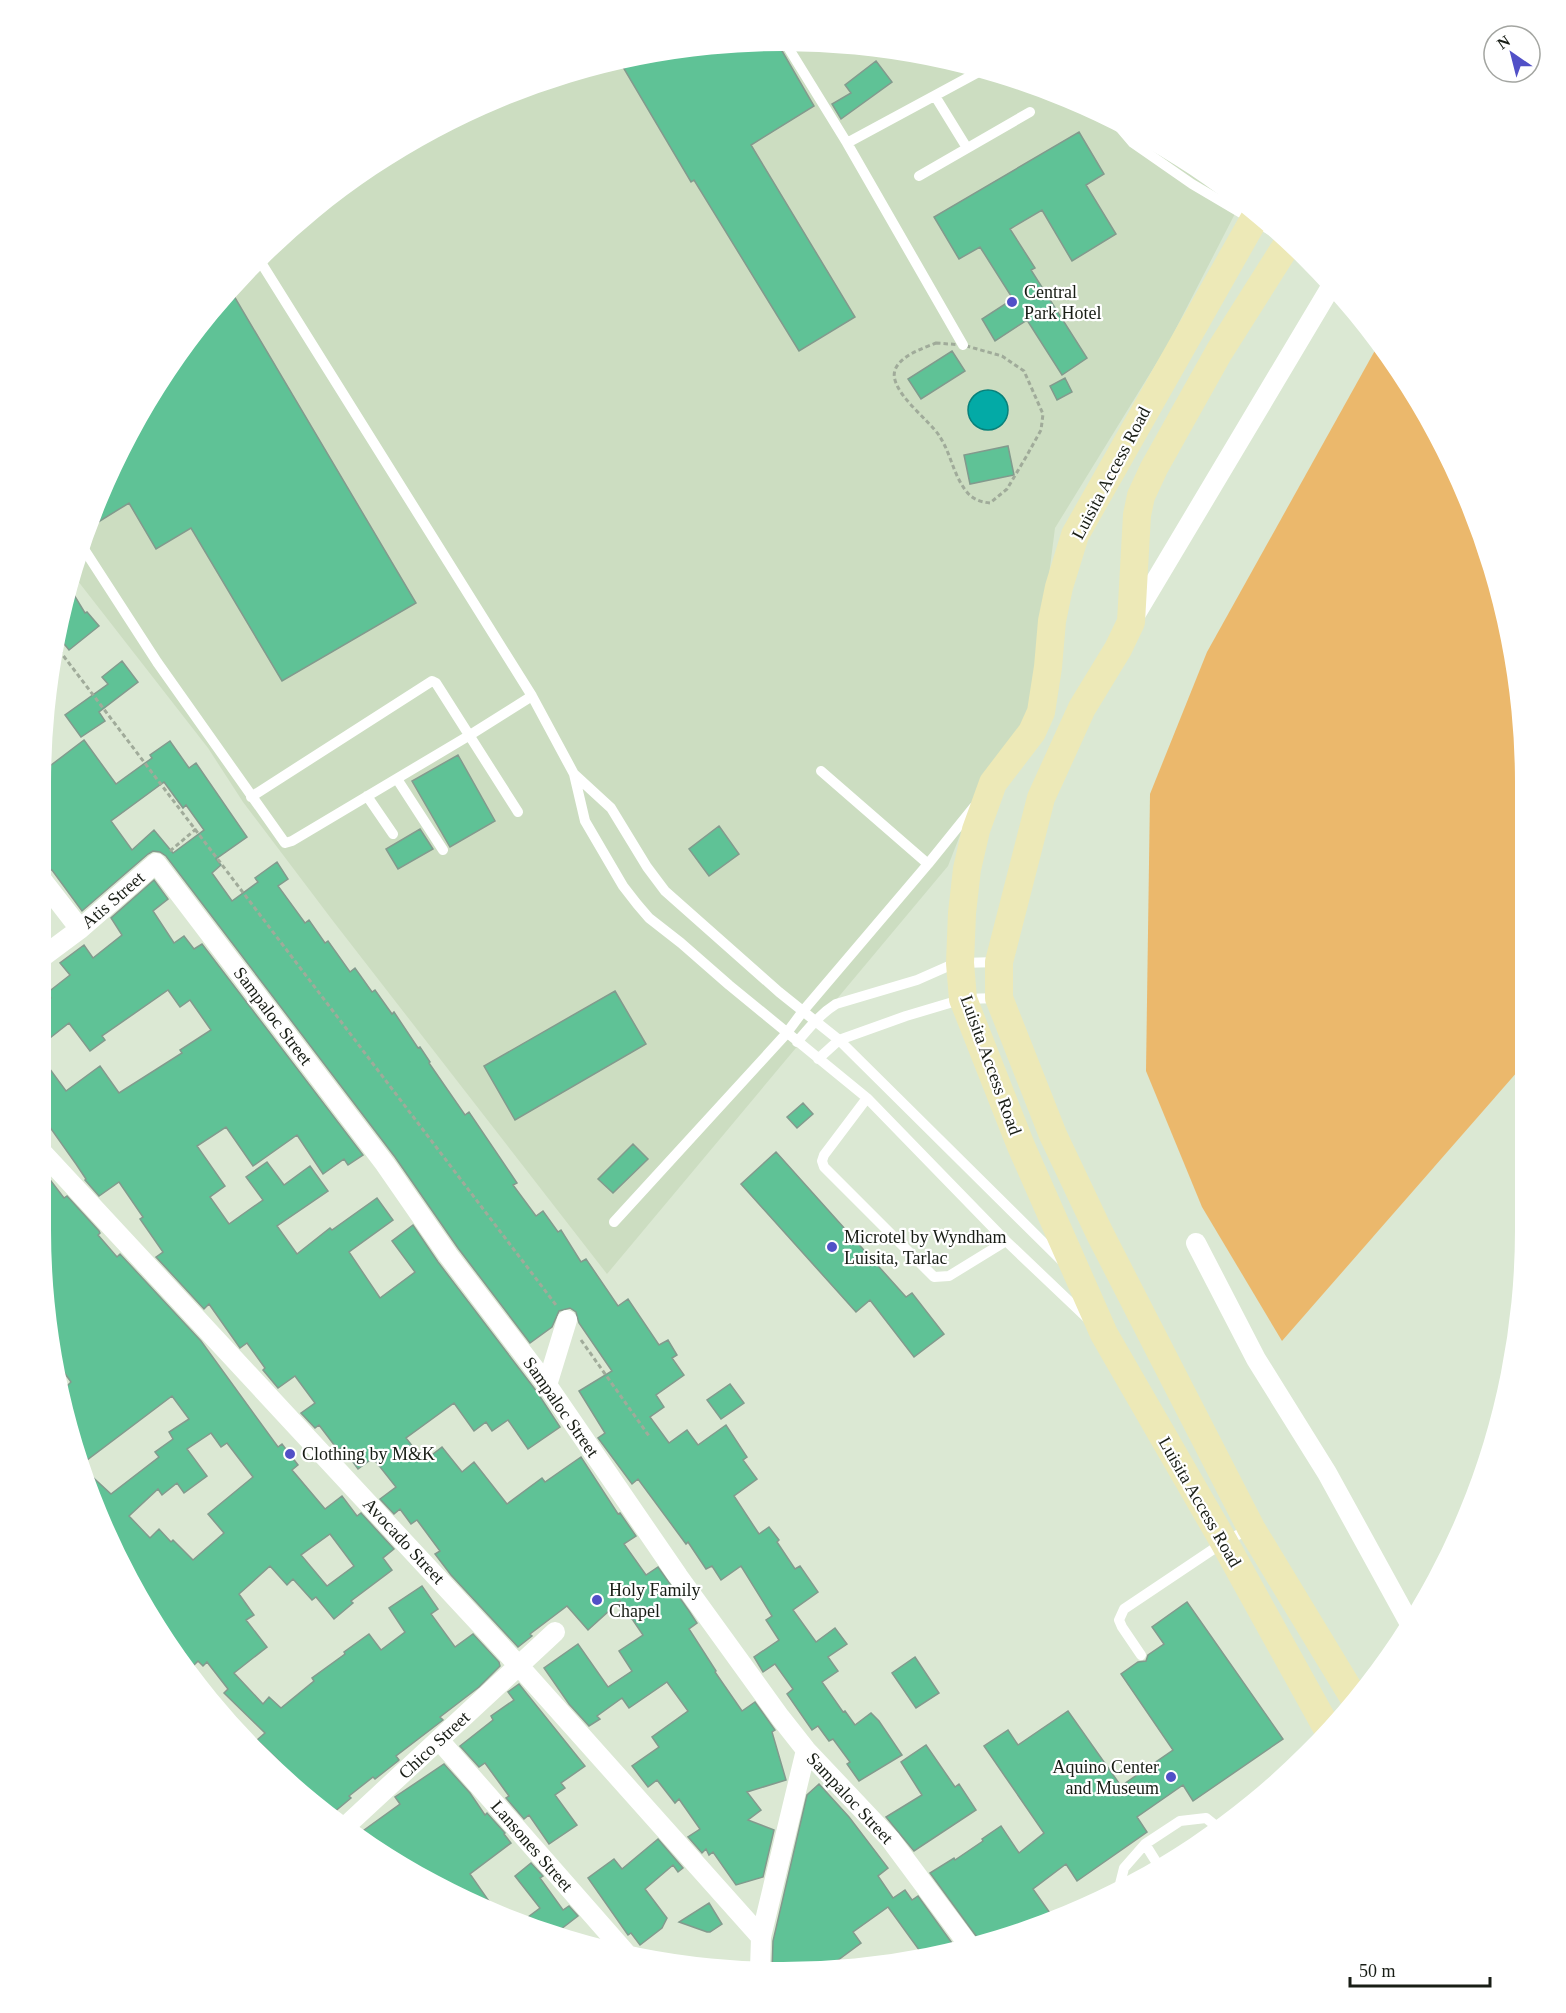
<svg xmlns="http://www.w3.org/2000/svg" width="1566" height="2013" viewBox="0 0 1566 2013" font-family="Georgia,serif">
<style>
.built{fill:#ccddc1}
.green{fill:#ebb86c}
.water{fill:#03aaa6;stroke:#09807a;stroke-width:1.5}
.building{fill:#5fc296;stroke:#829a8d;stroke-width:1.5;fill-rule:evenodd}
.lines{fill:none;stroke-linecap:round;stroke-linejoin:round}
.path{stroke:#a0ab9a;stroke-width:3;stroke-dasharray:4.5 3;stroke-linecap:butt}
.lane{stroke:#fff;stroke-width:10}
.street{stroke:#fff;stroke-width:20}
.secondary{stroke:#ede9b7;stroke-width:28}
.poi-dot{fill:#5150c7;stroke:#fff;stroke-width:2}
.labels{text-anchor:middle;stroke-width:4.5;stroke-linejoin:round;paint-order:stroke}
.poi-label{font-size:18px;fill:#181d15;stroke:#fff;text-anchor:start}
.street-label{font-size:18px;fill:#181d15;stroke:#fff}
</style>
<rect width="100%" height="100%" fill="#dbe8d3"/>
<path class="built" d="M 831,42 L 975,66 L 1111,117 L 1235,194 L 1242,200 L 1167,346 L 1055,528 L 1031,715 L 975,797 L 948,866 L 607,1274 L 333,921 L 243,802 L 208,748 L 74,576 L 80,544 L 140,412 L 194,331 L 293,225 L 411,140 L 544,80 L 686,47 Z"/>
<path class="green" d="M 1378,345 L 1426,411 L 1486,545 L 1524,734 L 1525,1063 L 1282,1341 L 1202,1207 L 1146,1071 L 1150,794 L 1207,652 Z"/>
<path class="water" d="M968 410a20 20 0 1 1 40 0a20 20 0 1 1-40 0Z"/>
<path class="building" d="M 778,44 L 814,106 L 751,145 L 855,317 L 799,351 L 694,180 L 691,182 L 620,62 L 686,47 Z
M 876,61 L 892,82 L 841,119 L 832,104 L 851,93 L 845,85 Z
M 1079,132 L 1104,174 L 1086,185 L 1116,234 L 1072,261 L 1042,210 L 1010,229 L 1035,268 L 1031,270 L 1087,358 L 1062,375 L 1027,320 L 995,341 L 982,319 L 1013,299 L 980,247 L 959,259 L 934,217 Z
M 231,291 L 416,603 L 282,681 L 191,528 L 156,549 L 129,503 L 87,529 L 140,412 L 194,331 Z
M 952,351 L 965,371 L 921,399 L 908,379 Z
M 1065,378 L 1072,392 L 1057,400 L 1050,386 Z
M 1008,446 L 1014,475 L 970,484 L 964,455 Z
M 71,590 L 85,613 L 87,612 L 99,626 L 69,650 L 61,640 Z
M 122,661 L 138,682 L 99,712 L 105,721 L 81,737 L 65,715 L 108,684 L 102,677 Z
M 84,740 L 116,784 L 152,758 L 150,755 L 170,741 L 189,768 L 196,763 L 247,837 L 216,859 L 221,865 L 212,873 L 232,901 L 258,882 L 255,878 L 277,862 L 288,879 L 278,886 L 305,923 L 309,920 L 325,943 L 328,941 L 350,972 L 355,968 L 372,992 L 375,990 L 392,1014 L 394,1012 L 418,1048 L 420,1047 L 430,1062 L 429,1063 L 465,1115 L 469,1112 L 517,1183 L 513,1185 L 536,1216 L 543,1211 L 558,1232 L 561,1230 L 581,1262 L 586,1259 L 618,1306 L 628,1299 L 659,1345 L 668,1340 L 677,1355 L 672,1358 L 684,1375 L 656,1395 L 664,1407 L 650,1417 L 669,1443 L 687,1430 L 698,1445 L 726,1425 L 747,1457 L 743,1460 L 757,1479 L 734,1496 L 759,1534 L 769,1527 L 779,1540 L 777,1542 L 795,1569 L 800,1566 L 818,1592 L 793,1610 L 816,1642 L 835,1628 L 847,1644 L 828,1657 L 838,1671 L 822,1682 L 843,1712 L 845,1711 L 855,1725 L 871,1713 L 879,1721 L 902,1755 L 859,1781 L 847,1764 L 850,1762 L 833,1739 L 829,1741 L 818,1726 L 812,1730 L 787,1694 L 793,1689 L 775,1664 L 763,1672 L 754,1657 L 779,1640 L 766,1620 L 772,1616 L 741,1566 L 721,1580 L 712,1566 L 706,1569 L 688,1542 L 686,1544 L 638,1479 L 632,1484 L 598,1438 L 605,1433 L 579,1391 L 612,1371 L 579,1323 L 576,1312 L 570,1308 L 559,1311 L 552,1327 L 530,1343 L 458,1248 L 395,1157 L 166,856 L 160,852 L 153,851 L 148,854 L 82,911 L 52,870 L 49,870 L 42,860 L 42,772 ZM 164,782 L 183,808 L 186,805 L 204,830 L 173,853 L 154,830 L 132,850 L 111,821 Z
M 458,755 L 495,821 L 450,847 L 412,781 Z
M 719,826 L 739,854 L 709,876 L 689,849 Z
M 420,829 L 433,849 L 398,869 L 386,849 Z
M 154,880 L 168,899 L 153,911 L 174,943 L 184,936 L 194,949 L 202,944 L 363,1155 L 348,1165 L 344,1159 L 323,1174 L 297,1135 L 253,1166 L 226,1127 L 197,1146 L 225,1186 L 210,1197 L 229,1224 L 263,1200 L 246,1177 L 267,1162 L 284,1185 L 310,1166 L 328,1191 L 277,1226 L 297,1254 L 330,1228 L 332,1230 L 377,1198 L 393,1220 L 349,1252 L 380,1298 L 415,1272 L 392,1241 L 413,1225 L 438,1262 L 537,1392 L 560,1427 L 528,1449 L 508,1420 L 492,1431 L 486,1422 L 474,1431 L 454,1403 L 406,1438 L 424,1461 L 442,1447 L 462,1472 L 474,1462 L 507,1504 L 542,1478 L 545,1482 L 581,1457 L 618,1514 L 620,1513 L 636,1536 L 624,1544 L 646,1575 L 658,1567 L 689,1611 L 697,1623 L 689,1629 L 716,1671 L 715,1672 L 742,1711 L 755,1702 L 775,1730 L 772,1732 L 786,1780 L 747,1792 L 761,1810 L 748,1820 L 774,1830 L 763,1877 L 736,1885 L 713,1852 L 709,1855 L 706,1849 L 702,1853 L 688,1837 L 700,1829 L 679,1799 L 675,1803 L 657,1780 L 648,1787 L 632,1766 L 659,1747 L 652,1737 L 688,1711 L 667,1682 L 629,1708 L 622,1698 L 597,1716 L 600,1719 L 589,1726 L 569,1704 L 544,1668 L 578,1644 L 608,1687 L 632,1671 L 619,1651 L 643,1635 L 620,1601 L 588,1630 L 567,1606 L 530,1634 L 532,1636 L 518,1647 L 451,1575 L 435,1554 L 440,1551 L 417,1520 L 411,1524 L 400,1509 L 394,1514 L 380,1499 L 396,1487 L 373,1458 L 358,1469 L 342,1447 L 338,1450 L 319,1425 L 315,1428 L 301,1413 L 315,1403 L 295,1376 L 278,1388 L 263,1370 L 265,1368 L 247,1343 L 240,1348 L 209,1304 L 204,1309 L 156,1257 L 163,1252 L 140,1219 L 143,1217 L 119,1182 L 99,1196 L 85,1180 L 86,1179 L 76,1164 L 47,1123 L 41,1128 L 41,1057 L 66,1091 L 100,1066 L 119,1093 L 182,1053 L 180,1050 L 211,1030 L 190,1000 L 180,1007 L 168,990 L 102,1036 L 105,1040 L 90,1051 L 69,1023 L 41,1045 L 41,1006 L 51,998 L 47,993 L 70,975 L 60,963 L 84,945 L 93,958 L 122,935 L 111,918 Z
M 615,991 L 646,1044 L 515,1120 L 484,1066 Z
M 803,1103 L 813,1114 L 797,1128 L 787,1117 Z
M 633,1144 L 648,1159 L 613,1193 L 598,1179 Z
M 776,1152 L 906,1297 L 912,1293 L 944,1334 L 914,1357 L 870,1300 L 856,1312 L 741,1184 Z
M 41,1168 L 64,1198 L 67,1196 L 99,1231 L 100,1233 L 98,1235 L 117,1257 L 120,1254 L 201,1341 L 278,1447 L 282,1444 L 298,1465 L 292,1470 L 325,1509 L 342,1496 L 357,1516 L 361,1513 L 394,1549 L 383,1558 L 392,1570 L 351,1601 L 353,1603 L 334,1619 L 316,1597 L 312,1600 L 293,1579 L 287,1585 L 270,1566 L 239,1594 L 254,1615 L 246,1620 L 267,1647 L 234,1673 L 263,1704 L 269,1697 L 281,1708 L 314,1681 L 312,1678 L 345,1654 L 344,1652 L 369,1634 L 381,1650 L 405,1632 L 389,1608 L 422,1586 L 438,1609 L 431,1614 L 455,1647 L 473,1634 L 499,1662 L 500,1666 L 479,1687 L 440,1717 L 443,1720 L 396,1756 L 399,1760 L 398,1761 L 375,1779 L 373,1777 L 349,1796 L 351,1798 L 333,1813 L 292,1781 L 276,1764 L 279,1761 L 257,1740 L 265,1733 L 224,1693 L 228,1689 L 207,1662 L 203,1666 L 198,1661 L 191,1668 L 182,1656 L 185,1653 L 163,1631 L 140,1602 L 85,1470 L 111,1494 L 159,1457 L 155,1452 L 173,1439 L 169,1432 L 189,1419 L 172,1396 L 83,1463 L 66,1423 L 62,1391 L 71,1382 L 58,1364 L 40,1230 ZM 211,1433 L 221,1447 L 227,1443 L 253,1477 L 208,1514 L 224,1533 L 193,1560 L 173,1540 L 171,1542 L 159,1529 L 150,1538 L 129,1516 L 158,1489 L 162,1495 L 177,1483 L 184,1493 L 207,1476 L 187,1449 ZM 330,1534 L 354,1566 L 327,1586 L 301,1555 Z
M 730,1384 L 744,1403 L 721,1419 L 707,1400 Z
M 1187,1602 L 1283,1739 L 1193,1801 L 1183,1785 L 1137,1817 L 1147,1832 L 1077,1881 L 1066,1864 L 1033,1889 L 1052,1916 L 982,1944 L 930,1873 L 954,1858 L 955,1860 L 983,1841 L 982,1839 L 1001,1826 L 1019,1853 L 1044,1833 L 984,1746 L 1008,1730 L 1018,1745 L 1068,1711 L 1121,1786 L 1173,1750 L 1121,1674 L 1138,1662 L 1146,1661 L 1148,1655 L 1164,1644 L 1152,1627 Z
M 915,1657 L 939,1693 L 916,1708 L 892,1673 Z
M 519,1684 L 585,1766 L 561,1783 L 565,1788 L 555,1795 L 577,1825 L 549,1844 L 529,1815 L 524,1819 L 506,1798 L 509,1796 L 485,1763 L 479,1767 L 460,1746 L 493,1720 L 491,1716 L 514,1700 L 508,1692 Z
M 926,1745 L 955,1787 L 959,1784 L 976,1810 L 914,1851 L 886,1817 L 922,1795 L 901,1762 Z
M 444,1764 L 470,1793 L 485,1815 L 487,1813 L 505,1833 L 504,1834 L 511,1843 L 470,1874 L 493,1907 L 412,1873 L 360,1833 L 400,1804 L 395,1797 Z
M 819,1784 L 849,1817 L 888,1868 L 878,1876 L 893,1898 L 905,1890 L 912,1900 L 918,1896 L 957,1950 L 922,1954 L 888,1907 L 853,1932 L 861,1943 L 830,1966 L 784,1972 L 772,1971 L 773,1941 L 807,1795 Z
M 658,1839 L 683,1868 L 678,1872 L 673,1865 L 645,1889 L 667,1918 L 662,1928 L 640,1945 L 631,1933 L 628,1935 L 588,1878 L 614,1859 L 622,1869 Z
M 531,1863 L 543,1876 L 540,1878 L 563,1910 L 569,1906 L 578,1916 L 556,1933 L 524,1920 L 540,1908 L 515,1876 Z
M 709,1903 L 722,1924 L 710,1932 L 707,1932 L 679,1922 Z"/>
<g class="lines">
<path class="path" d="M 936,343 L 963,345 L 1002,356 L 1024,371 L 1043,414 L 1041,430 L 1026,457 L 1007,489 L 990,503 C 980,502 972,499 966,491 C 953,474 951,454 940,437 C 931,421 888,391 895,370 C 900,356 923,348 936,343 Z
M 59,650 L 556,1305
M 170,851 L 196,829
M 581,1340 L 649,1436"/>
<path class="lane" d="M 786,44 L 847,143
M 935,96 L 967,148
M 1110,116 L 1133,143 L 1192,184 L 1280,236
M 919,176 L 1030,112
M 260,261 L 532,696 L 574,774 L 585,821 L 623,886 L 637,904 L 649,918 L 681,943 L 729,985 L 867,1098 L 1006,1241 L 1088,1319
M 963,345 L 847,143 L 984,69
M 80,543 L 157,662 L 285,843 L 292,841 L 470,735 L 532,696
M 821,771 L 928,864
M 574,774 L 611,808 L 647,867 L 665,891 L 779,992 L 839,1040 L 1061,1260
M 397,779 L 443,850
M 367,796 L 393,834
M 251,797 L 432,681 L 436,683 L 518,812
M 797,1042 C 809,1028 820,1014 836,1004 L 917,980 L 951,965 L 960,963 L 999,962
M 818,1059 L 839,1040 L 906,1016 L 963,999 L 999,998
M 867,1098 L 824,1155 L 822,1161 L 824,1167 L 934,1277 L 949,1276 L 1006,1241
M 614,1222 L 786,1034 L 803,1011 L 928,864 L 974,807
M 1141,1655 L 1122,1627 L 1119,1620 L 1124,1609 L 1224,1542 L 1251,1528
M 1145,1844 L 1160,1868
M 1119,1888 L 1124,1868 L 1145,1844 L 1180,1821 L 1206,1818 L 1216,1826"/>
<path class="street" d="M 1134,617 L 1332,285
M 42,880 L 80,929
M 41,958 L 80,929 L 156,863 L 385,1164 L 448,1255 L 547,1385 L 678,1576 L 780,1717 L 806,1750 L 890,1839 L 971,1948
M 41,1151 L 519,1666 L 761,1937
M 1196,1243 L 1256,1359 L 1327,1473 L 1410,1624
M 547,1385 L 567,1320
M 439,1740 L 625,1952
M 348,1824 L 555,1632
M 760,1969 L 761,1937 L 806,1750"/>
<path class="secondary" d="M 1257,214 L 1075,535 L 1059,587 L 1052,621 L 1048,667 L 1041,712 L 1032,732 L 993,783 L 976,830 L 967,869 L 962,913 L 960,963 L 963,999 L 1021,1146 L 1104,1334 L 1224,1542 L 1328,1730
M 1288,243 L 1219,352 L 1154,468 L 1141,496 L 1137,515 L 1131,622 L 1118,649 L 1082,708 L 1041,798 L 999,962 L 999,998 L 1053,1135 L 1100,1234 L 1251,1528 L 1354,1698"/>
</g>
<g class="poi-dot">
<circle cx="1012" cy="302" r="6"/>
<circle cx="832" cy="1247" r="6"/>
<circle cx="290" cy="1454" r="6"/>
<circle cx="597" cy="1600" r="6"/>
<circle cx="1171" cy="1777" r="6"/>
</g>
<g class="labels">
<g class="poi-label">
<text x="1024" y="298">Central<tspan x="1024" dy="21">Park Hotel</tspan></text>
<text x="844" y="1243">Microtel by Wyndham<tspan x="844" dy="21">Luisita, Tarlac</tspan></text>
<text x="302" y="1460">Clothing by M&amp;K</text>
<text x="609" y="1596">Holy Family<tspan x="609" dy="21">Chapel</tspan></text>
<text x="1159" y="1773" text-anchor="end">Aquino Center<tspan x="1159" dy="21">and Museum</tspan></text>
</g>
<g class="street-label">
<text transform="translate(1111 473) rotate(-62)" y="6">Luisita Access Road</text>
<text transform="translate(113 900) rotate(-41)" y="6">Atis Street</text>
<text transform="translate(273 1016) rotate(53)" y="6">Sampaloc Street</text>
<text transform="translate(991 1065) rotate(70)" y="6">Luisita Access Road</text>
<text transform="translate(561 1407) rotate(55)" y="6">Sampaloc Street</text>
<text transform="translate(1200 1502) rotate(60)" y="6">Luisita Access Road</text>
<text transform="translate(404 1541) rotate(47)" y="6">Avocado Street</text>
<text transform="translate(434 1745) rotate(-43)" y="6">Chico Street</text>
<text transform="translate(850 1798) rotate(47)" y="6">Sampaloc Street</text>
<text transform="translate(532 1846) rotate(49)" y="6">Lansones Street</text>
</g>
</g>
<path d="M0 0H1566V2013H0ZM783 51H783A732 732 0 0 1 1515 783V1230A732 732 0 0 1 783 1962H783A732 732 0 0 1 51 1230V783A732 732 0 0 1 783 51Z" fill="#fff" fill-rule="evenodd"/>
<g transform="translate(1512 54) rotate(325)"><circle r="28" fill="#ffffff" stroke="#a3a5a1" stroke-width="1.5"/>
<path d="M0-4.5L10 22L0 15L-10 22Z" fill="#5150c7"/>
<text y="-9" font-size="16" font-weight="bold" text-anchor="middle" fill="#181d15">N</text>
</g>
<path d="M1350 1977v9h140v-9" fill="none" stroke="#181d15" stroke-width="3"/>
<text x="1359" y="1977" font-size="18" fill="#181d15" stroke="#ffffff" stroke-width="4.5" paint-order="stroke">50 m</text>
</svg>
